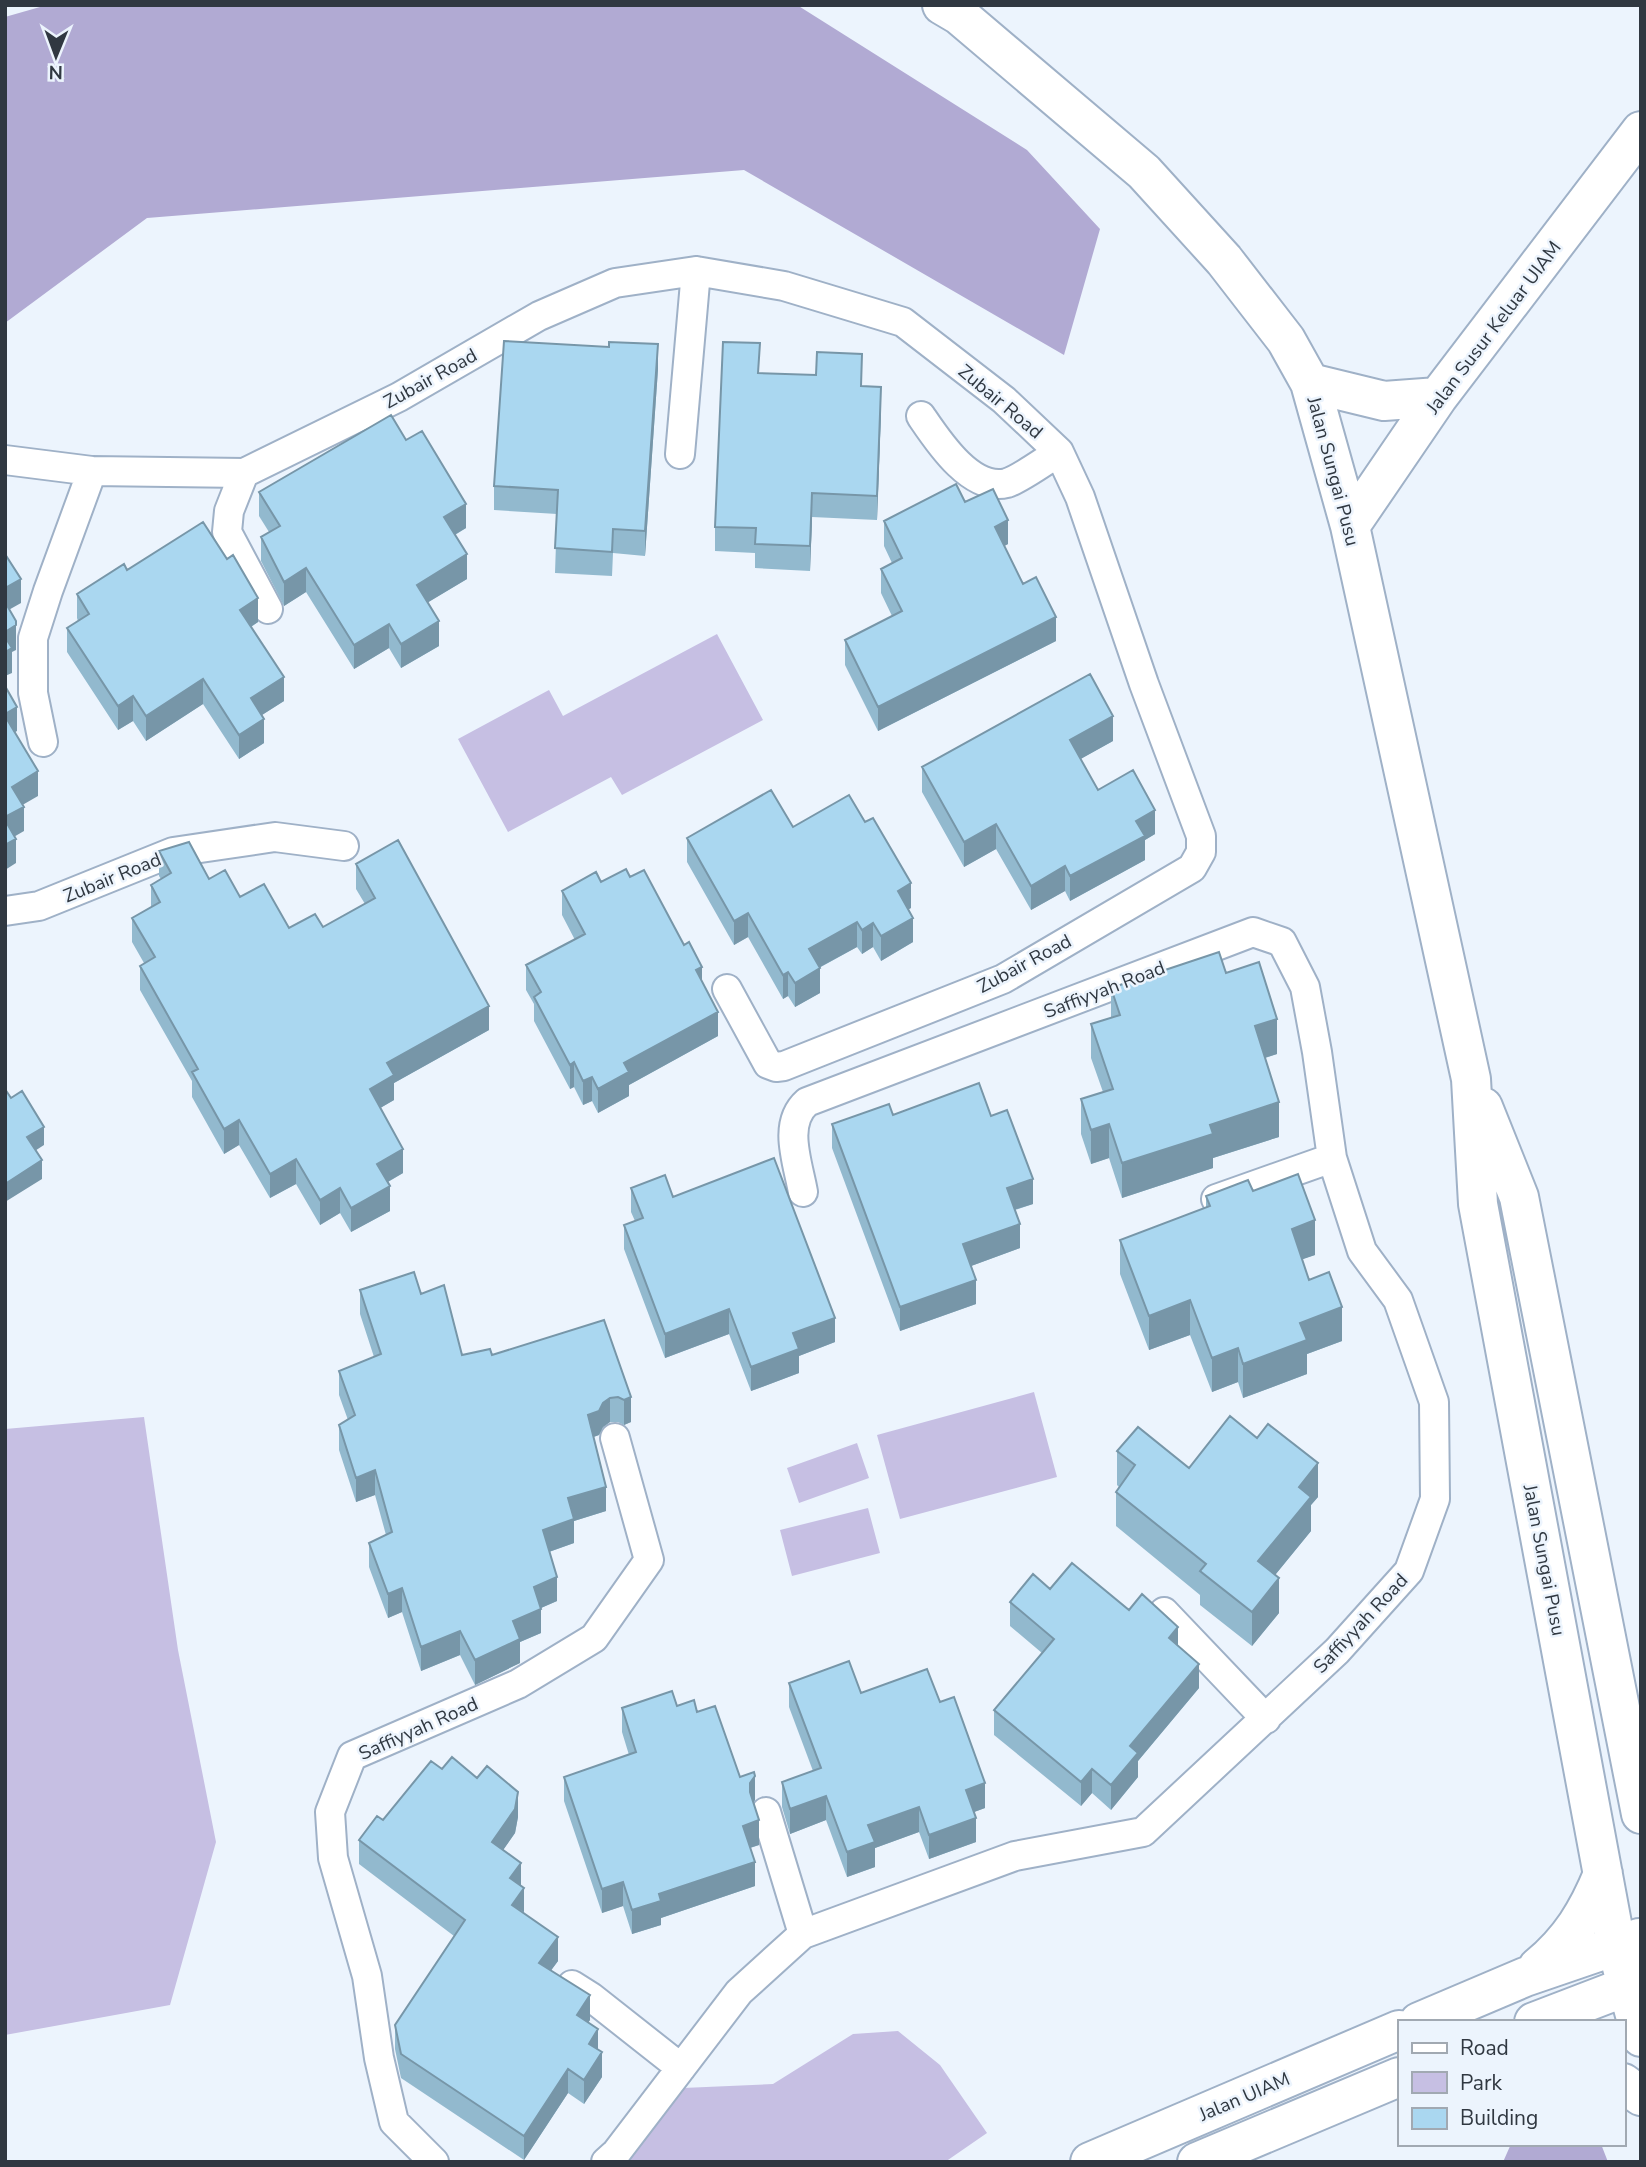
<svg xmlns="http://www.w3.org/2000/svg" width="1646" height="2167" viewBox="0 0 1646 2167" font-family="'Nunito Sans',sans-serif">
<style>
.green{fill:#c6bfe3}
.forest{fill:#b1aad3}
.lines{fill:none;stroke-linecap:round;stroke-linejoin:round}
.street-casing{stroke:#9fb1c7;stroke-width:32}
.secondary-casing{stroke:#9fb1c7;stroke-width:42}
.street{stroke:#fff;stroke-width:28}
.secondary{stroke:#fff;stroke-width:38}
.wall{fill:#92b9ce}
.shaded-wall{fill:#7796a8}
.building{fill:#aad7f0;stroke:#7796a8;stroke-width:2}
.labels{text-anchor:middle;stroke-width:5;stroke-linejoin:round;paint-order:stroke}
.street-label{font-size:19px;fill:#303841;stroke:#ecf4fd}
</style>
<rect width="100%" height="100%" fill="#ecf4fd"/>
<path class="green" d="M 717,634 L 763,720 L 622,795 L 611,777 L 508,832 L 458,739 L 549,690 L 563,716 Z
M 1034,1392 L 1057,1477 L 900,1519 L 877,1435 Z
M 144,1417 L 178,1650 L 216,1842 L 170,2005 L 5,2035 L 5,1429 Z
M 857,1443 L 869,1478 L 799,1503 L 787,1468 Z
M 868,1508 L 880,1553 L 792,1576 L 780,1530 Z
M 898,2031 L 940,2065 L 987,2133 L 945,2162 L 614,2162 L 683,2088 L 773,2084 L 853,2034 Z"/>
<path class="forest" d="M 47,5 L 797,5 L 1027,150 L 1100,229 L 1064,355 L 744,170 L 147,218 L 5,323 L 5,17 Z
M 1511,2144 L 1601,2144 L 1608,2162 L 1503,2162 Z"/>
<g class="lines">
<g class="street-casing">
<path id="street" d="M 921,416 C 938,441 971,492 1007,483 C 1020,479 1046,460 1059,452
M 680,454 L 696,271
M 5,460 L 92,471 L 244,473 L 399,397 L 539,316 L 615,283 L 696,271 L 784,286 L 903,322 L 1004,400 L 1059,452 L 1080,497 L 1144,684 L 1201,836 L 1201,852 L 1192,868 L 1003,979 L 784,1066 L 776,1067 L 768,1064 L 727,989
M 244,473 L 229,511 L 227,532 L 268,609
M 43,742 L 33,693 L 33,638 L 48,591 L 92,471
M 5,911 L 39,906 L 173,852 L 275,837 L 344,846
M 1216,1199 L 1332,1158
M 1164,1612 L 1266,1719
M 766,1812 L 803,1934
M 572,1985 L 591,1997 L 681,2068
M 434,2162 L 394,2122 L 379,2058 L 367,1976 L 333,1858 L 330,1812 L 352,1756 L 518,1684 L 594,1638 L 649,1560 L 615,1438
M 606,2162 L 616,2153 L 739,1992 L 803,1934 L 1015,1856 L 1143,1832 L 1337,1651 L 1409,1571 L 1435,1499 L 1434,1402 L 1398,1300 L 1362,1251 L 1332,1158 L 1317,1052 L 1305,987 L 1282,942 L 1253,932 L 807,1102 C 782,1124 798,1163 803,1192"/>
</g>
<g class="secondary-casing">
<path id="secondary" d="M 942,5 L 959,15 L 1144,172 L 1224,260 L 1286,340 L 1310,383 L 1350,526 L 1471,1079 L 1478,1204 L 1616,1945 L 1641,2037
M 1310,383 L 1384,401 L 1438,397
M 1350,526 L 1438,397 L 1641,131
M 1483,1107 L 1519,1197 L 1641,1814
M 1538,1967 C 1570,1941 1588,1911 1603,1874
M 1419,2022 L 1525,1977 L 1639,1938
M 1534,2022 L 1641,1981
M 1623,2083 L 1641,2096
M 1090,2162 L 1399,2030
M 1197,2162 L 1399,2077"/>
</g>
<use href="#street" class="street"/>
<use href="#secondary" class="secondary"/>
</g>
<path class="wall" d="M 658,369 L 645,556 L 613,553 L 612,576 L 555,573 L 557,514 L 494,510 L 494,486 Z
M 862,386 L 881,411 L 877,520 L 812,517 L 810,571 L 755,568 L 755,553 L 715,551 L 715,527 Z
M 406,440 L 466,528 L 455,535 L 467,579 L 428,602 L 439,646 L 401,668 L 389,648 L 354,669 L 306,592 L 284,606 L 261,561 L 261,537 L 269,532 L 259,516 L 259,492 Z
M 965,502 L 1008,544 L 1004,546 L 1023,584 L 1056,641 L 878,731 L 845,665 L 845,640 L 892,616 L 881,593 L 881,569 L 892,563 L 884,546 L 884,521 Z
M 127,570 L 258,622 L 251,627 L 284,701 L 262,715 L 264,743 L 239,759 L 203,704 L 146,741 L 133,721 L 118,730 L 67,652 L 67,628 L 78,621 L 77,618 L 77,594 Z
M 1113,741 L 1080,759 L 1098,790 L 1155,834 L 1145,840 L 1145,860 L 1070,901 L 1065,891 L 1031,910 L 996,849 L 964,867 L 922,792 L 922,767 Z
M 793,827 L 911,908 L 908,909 L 913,942 L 881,961 L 873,947 L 862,954 L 857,947 L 819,968 L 820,993 L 795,1007 L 788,996 L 783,999 L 748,937 L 734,945 L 687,862 L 687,838 Z
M 159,851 L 209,879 L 289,928 L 323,927 L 365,904 L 356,889 L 356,864 L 489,1030 L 394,1083 L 394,1100 L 380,1108 L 403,1173 L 388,1182 L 390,1211 L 351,1232 L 340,1213 L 320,1225 L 296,1184 L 270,1198 L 239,1145 L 224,1154 L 192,1097 L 192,1081 L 140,990 L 140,966 L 144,963 L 132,942 L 132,918 L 151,907 L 151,885 L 161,879 L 159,876 Z
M 630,877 L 702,982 L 718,1036 L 629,1085 L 629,1096 L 598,1113 L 592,1101 L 583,1105 L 574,1087 L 570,1089 L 534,1021 L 534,1004 L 526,990 L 526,965 L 575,940 L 562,915 L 562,891 L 601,882 Z
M 1226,973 L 1277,1054 L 1265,1058 L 1279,1137 L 1213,1158 L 1213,1168 L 1122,1198 L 1109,1158 L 1091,1164 L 1081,1134 L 1081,1099 L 1103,1092 L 1091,1058 L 1091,1024 L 1111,1018 L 1111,988 Z
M 893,1115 L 991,1116 L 1033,1204 L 1015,1210 L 1020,1248 L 971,1266 L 976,1304 L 900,1331 L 832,1148 L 832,1124 Z
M 631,1188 L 673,1197 L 835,1342 L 799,1356 L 799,1373 L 751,1391 L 729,1334 L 665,1358 L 624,1249 L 624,1225 L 635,1221 L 631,1212 Z
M 1253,1191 L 1315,1255 L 1302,1259 L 1309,1280 L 1342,1341 L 1307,1354 L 1307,1374 L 1243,1398 L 1238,1382 L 1212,1392 L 1190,1335 L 1149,1350 L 1120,1274 L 1120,1240 L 1206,1208 L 1206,1196 Z
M 360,1290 L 421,1294 L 462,1355 L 492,1355 L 604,1320 L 631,1422 L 624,1425 L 618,1422 L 610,1422 L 603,1427 L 599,1435 L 593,1437 L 606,1511 L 574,1521 L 574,1543 L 549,1552 L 557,1601 L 541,1608 L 541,1633 L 520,1642 L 520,1663 L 475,1685 L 460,1655 L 421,1671 L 402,1612 L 388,1618 L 369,1567 L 369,1543 L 386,1535 L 375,1495 L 356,1502 L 339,1450 L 339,1425 L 348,1420 L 339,1395 L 339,1371 L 374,1357 L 360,1314 Z
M 1117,1451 L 1189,1468 L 1318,1497 L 1311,1505 L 1311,1531 L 1275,1575 L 1279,1613 L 1252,1646 L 1200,1605 L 1200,1595 L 1116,1526 L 1116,1492 L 1119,1487 L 1117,1485 Z
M 1050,1589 L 1129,1610 L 1178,1646 L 1199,1688 L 1138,1761 L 1138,1777 L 1111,1810 L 1092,1793 L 1081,1806 L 994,1735 L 994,1710 L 1042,1653 L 1010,1626 L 1010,1602 Z
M 789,1683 L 861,1693 L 940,1702 L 985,1808 L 974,1812 L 976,1842 L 929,1859 L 919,1832 L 875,1848 L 875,1867 L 847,1877 L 826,1820 L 790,1834 L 782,1807 L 782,1782 L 813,1771 L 789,1707 Z
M 677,1706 L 697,1712 L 755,1800 L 753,1803 L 759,1845 L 750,1848 L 755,1886 L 661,1918 L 661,1925 L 632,1934 L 623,1906 L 602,1913 L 564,1801 L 564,1777 L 629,1755 L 622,1732 L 622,1708 Z
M 442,1769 L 477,1778 L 518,1817 L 515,1833 L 503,1850 L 521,1886 L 524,1913 L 558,1961 L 551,1970 L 590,2020 L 588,2022 L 598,2050 L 602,2077 L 584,2104 L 568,2093 L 524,2160 L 401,2078 L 395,2049 L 395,2025 L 454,1936 L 359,1864 L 359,1840 Z"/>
<path class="shaded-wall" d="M 658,344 L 658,369 L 645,556 L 645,531 Z
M 881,387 L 881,411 L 877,520 L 877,496 Z
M 812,493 L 812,517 L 810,571 L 810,546 Z
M 466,504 L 466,528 L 444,541 L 444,517 Z
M 1008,520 L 1008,544 L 995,551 L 995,527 Z
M 467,554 L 467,579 L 417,609 L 417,585 Z
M 306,568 L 306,592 L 284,606 L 284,582 Z
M 21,579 L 21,603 L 5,612 L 5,588 Z
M 258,598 L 258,622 L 240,634 L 240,610 Z
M 1056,617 L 1056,641 L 878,731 L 878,707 Z
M 439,621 L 439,646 L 401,668 L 401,644 Z
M 389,624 L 389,648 L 354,669 L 354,645 Z
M 16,625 L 16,650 L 12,652 L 12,673 L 5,676 L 5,632 Z
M 284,677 L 284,701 L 251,722 L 251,698 Z
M 203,679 L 203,704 L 146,741 L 146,716 Z
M 133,696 L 133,721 L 118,730 L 118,706 Z
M 17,707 L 17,731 L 5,738 L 5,714 Z
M 1113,716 L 1113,741 L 1070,765 L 1070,740 Z
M 264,719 L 264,743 L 239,759 L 239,735 Z
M 38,771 L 38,796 L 12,811 L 12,787 Z
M 24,807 L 24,831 L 5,842 L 5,817 Z
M 1155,810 L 1155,834 L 1145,840 L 1145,860 L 1070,901 L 1070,876 L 1136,821 Z
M 996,824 L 996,849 L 964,867 L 964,842 Z
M 16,839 L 16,863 L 5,870 L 5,845 Z
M 1065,866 L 1065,891 L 1031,910 L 1031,886 Z
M 911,883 L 911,908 L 898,915 L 898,891 Z
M 748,913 L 748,937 L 734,945 L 734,921 Z
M 913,918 L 913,942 L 881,961 L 881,936 Z
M 857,922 L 857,947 L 809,973 L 809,949 Z
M 873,923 L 873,947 L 862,954 L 862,930 Z
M 702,967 L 702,991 L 696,970 Z
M 820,968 L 820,993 L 795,1007 L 795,983 Z
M 788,972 L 788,996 L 783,999 L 783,975 Z
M 489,1006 L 489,1030 L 394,1083 L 394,1100 L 370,1114 L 370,1089 L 387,1063 Z
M 718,1012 L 718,1036 L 629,1085 L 629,1096 L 598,1113 L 598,1089 L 624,1063 Z
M 1277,1019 L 1277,1054 L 1255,1061 L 1255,1026 Z
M 574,1062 L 574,1087 L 570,1089 L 570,1065 Z
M 592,1077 L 592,1101 L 583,1105 L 583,1081 Z
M 1279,1102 L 1279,1137 L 1213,1158 L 1213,1168 L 1122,1198 L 1122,1163 L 1210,1125 Z
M 239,1120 L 239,1145 L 224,1154 L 224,1129 Z
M 1109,1124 L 1109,1158 L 1091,1164 L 1091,1130 Z
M 44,1127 L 44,1145 L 27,1156 L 27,1137 Z
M 403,1149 L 403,1173 L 377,1188 L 377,1164 Z
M 296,1159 L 296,1184 L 270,1198 L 270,1174 Z
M 42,1160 L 42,1179 L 5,1202 L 5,1184 Z
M 1033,1179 L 1033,1204 L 1007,1212 L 1007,1188 Z
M 390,1186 L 390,1211 L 351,1232 L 351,1208 Z
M 340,1188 L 340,1213 L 320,1225 L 320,1200 Z
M 1315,1220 L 1315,1255 L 1292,1263 L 1292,1229 Z
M 1020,1224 L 1020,1248 L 963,1269 L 963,1244 Z
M 976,1280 L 976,1304 L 900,1331 L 900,1307 Z
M 1190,1300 L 1190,1335 L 1149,1350 L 1149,1316 Z
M 1342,1307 L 1342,1341 L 1307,1354 L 1307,1374 L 1243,1398 L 1243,1364 L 1300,1323 Z
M 729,1309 L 729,1334 L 665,1358 L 665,1334 Z
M 835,1318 L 835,1342 L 799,1356 L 799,1373 L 751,1391 L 751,1367 L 793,1333 Z
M 1238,1348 L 1238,1382 L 1212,1392 L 1212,1358 Z
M 631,1397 L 631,1422 L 624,1425 L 624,1400 Z
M 610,1398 L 610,1422 L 603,1427 L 599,1435 L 588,1439 L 588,1415 Z
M 1318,1463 L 1318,1497 L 1311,1505 L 1311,1531 L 1258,1596 L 1258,1561 L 1299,1487 Z
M 375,1470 L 375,1495 L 356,1502 L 356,1478 Z
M 606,1487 L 606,1511 L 574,1521 L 574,1543 L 543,1554 L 543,1530 L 568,1498 Z
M 557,1577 L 557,1601 L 534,1611 L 534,1587 Z
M 1279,1578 L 1279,1613 L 1252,1646 L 1252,1612 Z
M 402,1588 L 402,1612 L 388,1618 L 388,1594 Z
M 541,1609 L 541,1633 L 520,1642 L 520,1663 L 475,1685 L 475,1660 L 513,1621 Z
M 1178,1627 L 1178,1651 L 1169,1638 Z
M 460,1631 L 460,1655 L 421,1671 L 421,1647 Z
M 1199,1664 L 1199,1688 L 1138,1761 L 1138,1777 L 1111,1810 L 1111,1785 L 1130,1746 Z
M 1092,1769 L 1092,1793 L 1081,1806 L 1081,1782 Z
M 755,1776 L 755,1800 L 750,1808 L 750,1783 Z
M 985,1783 L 985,1808 L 966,1815 L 966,1790 Z
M 518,1792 L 518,1817 L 515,1833 L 492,1866 L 492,1842 Z
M 826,1796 L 826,1820 L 790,1834 L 790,1809 Z
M 919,1807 L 919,1832 L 875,1848 L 875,1867 L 847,1877 L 847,1852 L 868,1825 Z
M 976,1818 L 976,1842 L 929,1859 L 929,1835 Z
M 759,1820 L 759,1845 L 743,1850 L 743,1826 Z
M 755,1862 L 755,1886 L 661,1918 L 661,1925 L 632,1934 L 632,1910 L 659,1894 Z
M 521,1863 L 521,1887 L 510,1878 Z
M 623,1882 L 623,1906 L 602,1913 L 602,1889 Z
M 524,1888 L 524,1912 L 512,1905 Z
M 558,1937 L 558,1961 L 539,1987 L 539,1963 Z
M 590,1995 L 590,2020 L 577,2039 L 577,2015 Z
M 598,2029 L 598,2053 L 589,2044 Z
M 602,2052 L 602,2077 L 584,2104 L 584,2080 Z
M 568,2069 L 568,2093 L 524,2160 L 524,2136 Z"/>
<path class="building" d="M 504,341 L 609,347 L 609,342 L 658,344 L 645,531 L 613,529 L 612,552 L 555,548 L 558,490 L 494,486 Z
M 723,342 L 760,343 L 758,373 L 816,375 L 817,352 L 862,354 L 861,386 L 881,387 L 877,496 L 812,493 L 810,546 L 755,544 L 756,528 L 715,527 Z
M 391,415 L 406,440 L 422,431 L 466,504 L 444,517 L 467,554 L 417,585 L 439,621 L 401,644 L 389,624 L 354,645 L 306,568 L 284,582 L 261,537 L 280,526 L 259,492 Z
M 956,484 L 965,502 L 993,489 L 1008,520 L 995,527 L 1023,584 L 1036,577 L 1056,617 L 878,707 L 845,640 L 902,611 L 881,569 L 902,558 L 884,521 Z
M 203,522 L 227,559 L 233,555 L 258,598 L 240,610 L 284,677 L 251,698 L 264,719 L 239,735 L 203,679 L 146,716 L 133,696 L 118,706 L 67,628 L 89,614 L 77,594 L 124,564 L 127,570 Z
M 5,554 L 21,579 L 5,588 Z
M 5,602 L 16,621 L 16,625 L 5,632 Z
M 5,637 L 12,648 L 5,652 Z
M 1090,674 L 1113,716 L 1070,740 L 1098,790 L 1133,770 L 1155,810 L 1136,821 L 1145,836 L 1070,876 L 1065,866 L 1031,886 L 996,824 L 964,842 L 922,767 Z
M 5,686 L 17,707 L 5,714 Z
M 5,716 L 38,771 L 12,787 L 24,807 L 5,817 Z
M 771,790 L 793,827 L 849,795 L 865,822 L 873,818 L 911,883 L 898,891 L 913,918 L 881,936 L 873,923 L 862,930 L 857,922 L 809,949 L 820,968 L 795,983 L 788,972 L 783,975 L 748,913 L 734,921 L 687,838 Z
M 5,820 L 16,839 L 5,845 Z
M 398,840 L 489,1006 L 387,1063 L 394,1075 L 370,1089 L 403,1149 L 377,1164 L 390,1186 L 351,1208 L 340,1188 L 320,1200 L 296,1159 L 270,1174 L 239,1120 L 224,1129 L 192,1072 L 198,1069 L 140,966 L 155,957 L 132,918 L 160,902 L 151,885 L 171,873 L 159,851 L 189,842 L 209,879 L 225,870 L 240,897 L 264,884 L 289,928 L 315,914 L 323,927 L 375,898 L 356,864 Z
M 626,869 L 630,877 L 644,870 L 684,945 L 689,942 L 702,967 L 696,970 L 718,1012 L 624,1063 L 629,1072 L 598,1089 L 592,1077 L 583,1081 L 574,1062 L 570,1065 L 534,997 L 541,992 L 526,965 L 585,934 L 562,891 L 596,872 L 601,882 Z
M 1219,952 L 1226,973 L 1259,962 L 1277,1019 L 1255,1026 L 1279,1102 L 1210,1125 L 1213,1134 L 1122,1163 L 1109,1124 L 1091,1130 L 1081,1099 L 1113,1089 L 1091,1024 L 1120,1015 L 1111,988 Z
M 979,1083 L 991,1116 L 1007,1110 L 1033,1179 L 1007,1188 L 1020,1224 L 963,1244 L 976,1280 L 900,1307 L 832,1124 L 889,1104 L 893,1115 Z
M 5,1089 L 11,1098 L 22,1091 L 44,1127 L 27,1137 L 42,1160 L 5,1184 Z
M 774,1158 L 835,1318 L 793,1333 L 799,1349 L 751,1367 L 729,1309 L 665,1334 L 624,1225 L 643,1218 L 631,1188 L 665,1175 L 673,1197 Z
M 1298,1174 L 1315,1220 L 1292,1229 L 1309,1280 L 1329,1272 L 1342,1307 L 1300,1323 L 1307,1340 L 1243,1364 L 1238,1348 L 1212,1358 L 1190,1300 L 1149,1316 L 1120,1240 L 1210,1206 L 1206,1196 L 1248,1180 L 1253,1191 Z
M 414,1272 L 421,1294 L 444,1285 L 462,1355 L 490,1349 L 492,1355 L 604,1320 L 631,1397 L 624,1400 L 618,1397 L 610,1398 L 603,1403 L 599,1411 L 588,1415 L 606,1487 L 568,1498 L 574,1519 L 543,1530 L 557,1577 L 534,1587 L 541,1609 L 513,1621 L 520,1639 L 475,1660 L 460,1631 L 421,1647 L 402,1588 L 388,1594 L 369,1543 L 392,1532 L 375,1470 L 356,1478 L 339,1425 L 355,1415 L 339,1371 L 381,1354 L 360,1290 Z
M 1230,1416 L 1257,1438 L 1268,1424 L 1318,1463 L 1299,1487 L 1311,1497 L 1258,1561 L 1279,1578 L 1252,1612 L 1200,1571 L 1206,1564 L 1116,1492 L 1135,1465 L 1117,1451 L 1138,1427 L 1189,1468 Z
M 1072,1563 L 1129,1610 L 1142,1594 L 1178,1627 L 1169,1638 L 1199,1664 L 1130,1746 L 1138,1753 L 1111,1785 L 1092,1769 L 1081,1782 L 994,1710 L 1054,1639 L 1010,1602 L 1033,1574 L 1050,1589 Z
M 849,1661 L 861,1693 L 927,1669 L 940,1702 L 954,1697 L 985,1783 L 966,1790 L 976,1818 L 929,1835 L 919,1807 L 868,1825 L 875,1842 L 847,1852 L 826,1796 L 790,1809 L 782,1782 L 821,1768 L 789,1683 Z
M 672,1691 L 677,1706 L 694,1700 L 697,1712 L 715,1706 L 740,1777 L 754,1772 L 755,1776 L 750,1783 L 750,1792 L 759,1820 L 743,1826 L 755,1862 L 659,1894 L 661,1901 L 632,1910 L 623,1882 L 602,1889 L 564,1777 L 636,1752 L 622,1708 Z
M 452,1757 L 477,1778 L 487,1766 L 518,1792 L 515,1809 L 492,1842 L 521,1863 L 510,1878 L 524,1888 L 512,1905 L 558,1937 L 539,1963 L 590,1995 L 577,2015 L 598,2029 L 589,2044 L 602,2052 L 584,2080 L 568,2069 L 524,2136 L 401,2054 L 395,2025 L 465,1920 L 359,1840 L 377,1816 L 383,1820 L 431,1761 L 442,1769 Z"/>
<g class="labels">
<g class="street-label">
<text transform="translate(1493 327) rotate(-53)" y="7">Jalan Susur Keluar UIAM</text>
<text transform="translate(430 378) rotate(-29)" y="7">Zubair Road</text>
<text transform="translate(1001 401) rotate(40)" y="7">Zubair Road</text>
<text transform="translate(1334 471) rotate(75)" y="7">Jalan Sungai Pusu</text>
<text transform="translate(112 877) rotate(-22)" y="7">Zubair Road</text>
<text transform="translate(1024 963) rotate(-28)" y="7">Zubair Road</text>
<text transform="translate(1104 989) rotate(-21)" y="7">Saffiyyah Road</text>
<text transform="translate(1545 1560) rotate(79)" y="7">Jalan Sungai Pusu</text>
<text transform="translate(1360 1623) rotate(-47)" y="7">Saffiyyah Road</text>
<text transform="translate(418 1728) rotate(-24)" y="7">Saffiyyah Road</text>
<text transform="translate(1244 2096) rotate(-23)" y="7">Jalan UIAM</text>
</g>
</g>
<rect width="1646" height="2167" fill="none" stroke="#303841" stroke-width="14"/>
<rect x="1398" y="2020" width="228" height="126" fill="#ecf4fd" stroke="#a1a9b2" stroke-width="2"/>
<rect x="1412" y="2043" width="35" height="10" fill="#ffffff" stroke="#a1a9b2" stroke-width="2"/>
<text x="1460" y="2055" font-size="21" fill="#303841">Road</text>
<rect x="1412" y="2072" width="35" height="21" fill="#c6bfe3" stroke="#a1a9b2" stroke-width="2"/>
<text x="1460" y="2090" font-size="21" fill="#303841">Park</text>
<rect x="1412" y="2108" width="35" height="21" fill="#aad7f0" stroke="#a1a9b2" stroke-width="2"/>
<text x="1460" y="2125" font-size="21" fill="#303841">Building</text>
<g transform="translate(56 56) rotate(181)" stroke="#ecf4fd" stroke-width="5" paint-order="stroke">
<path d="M0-5L12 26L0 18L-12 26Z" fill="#303841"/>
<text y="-10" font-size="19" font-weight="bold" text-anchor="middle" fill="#303841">N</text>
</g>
</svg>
